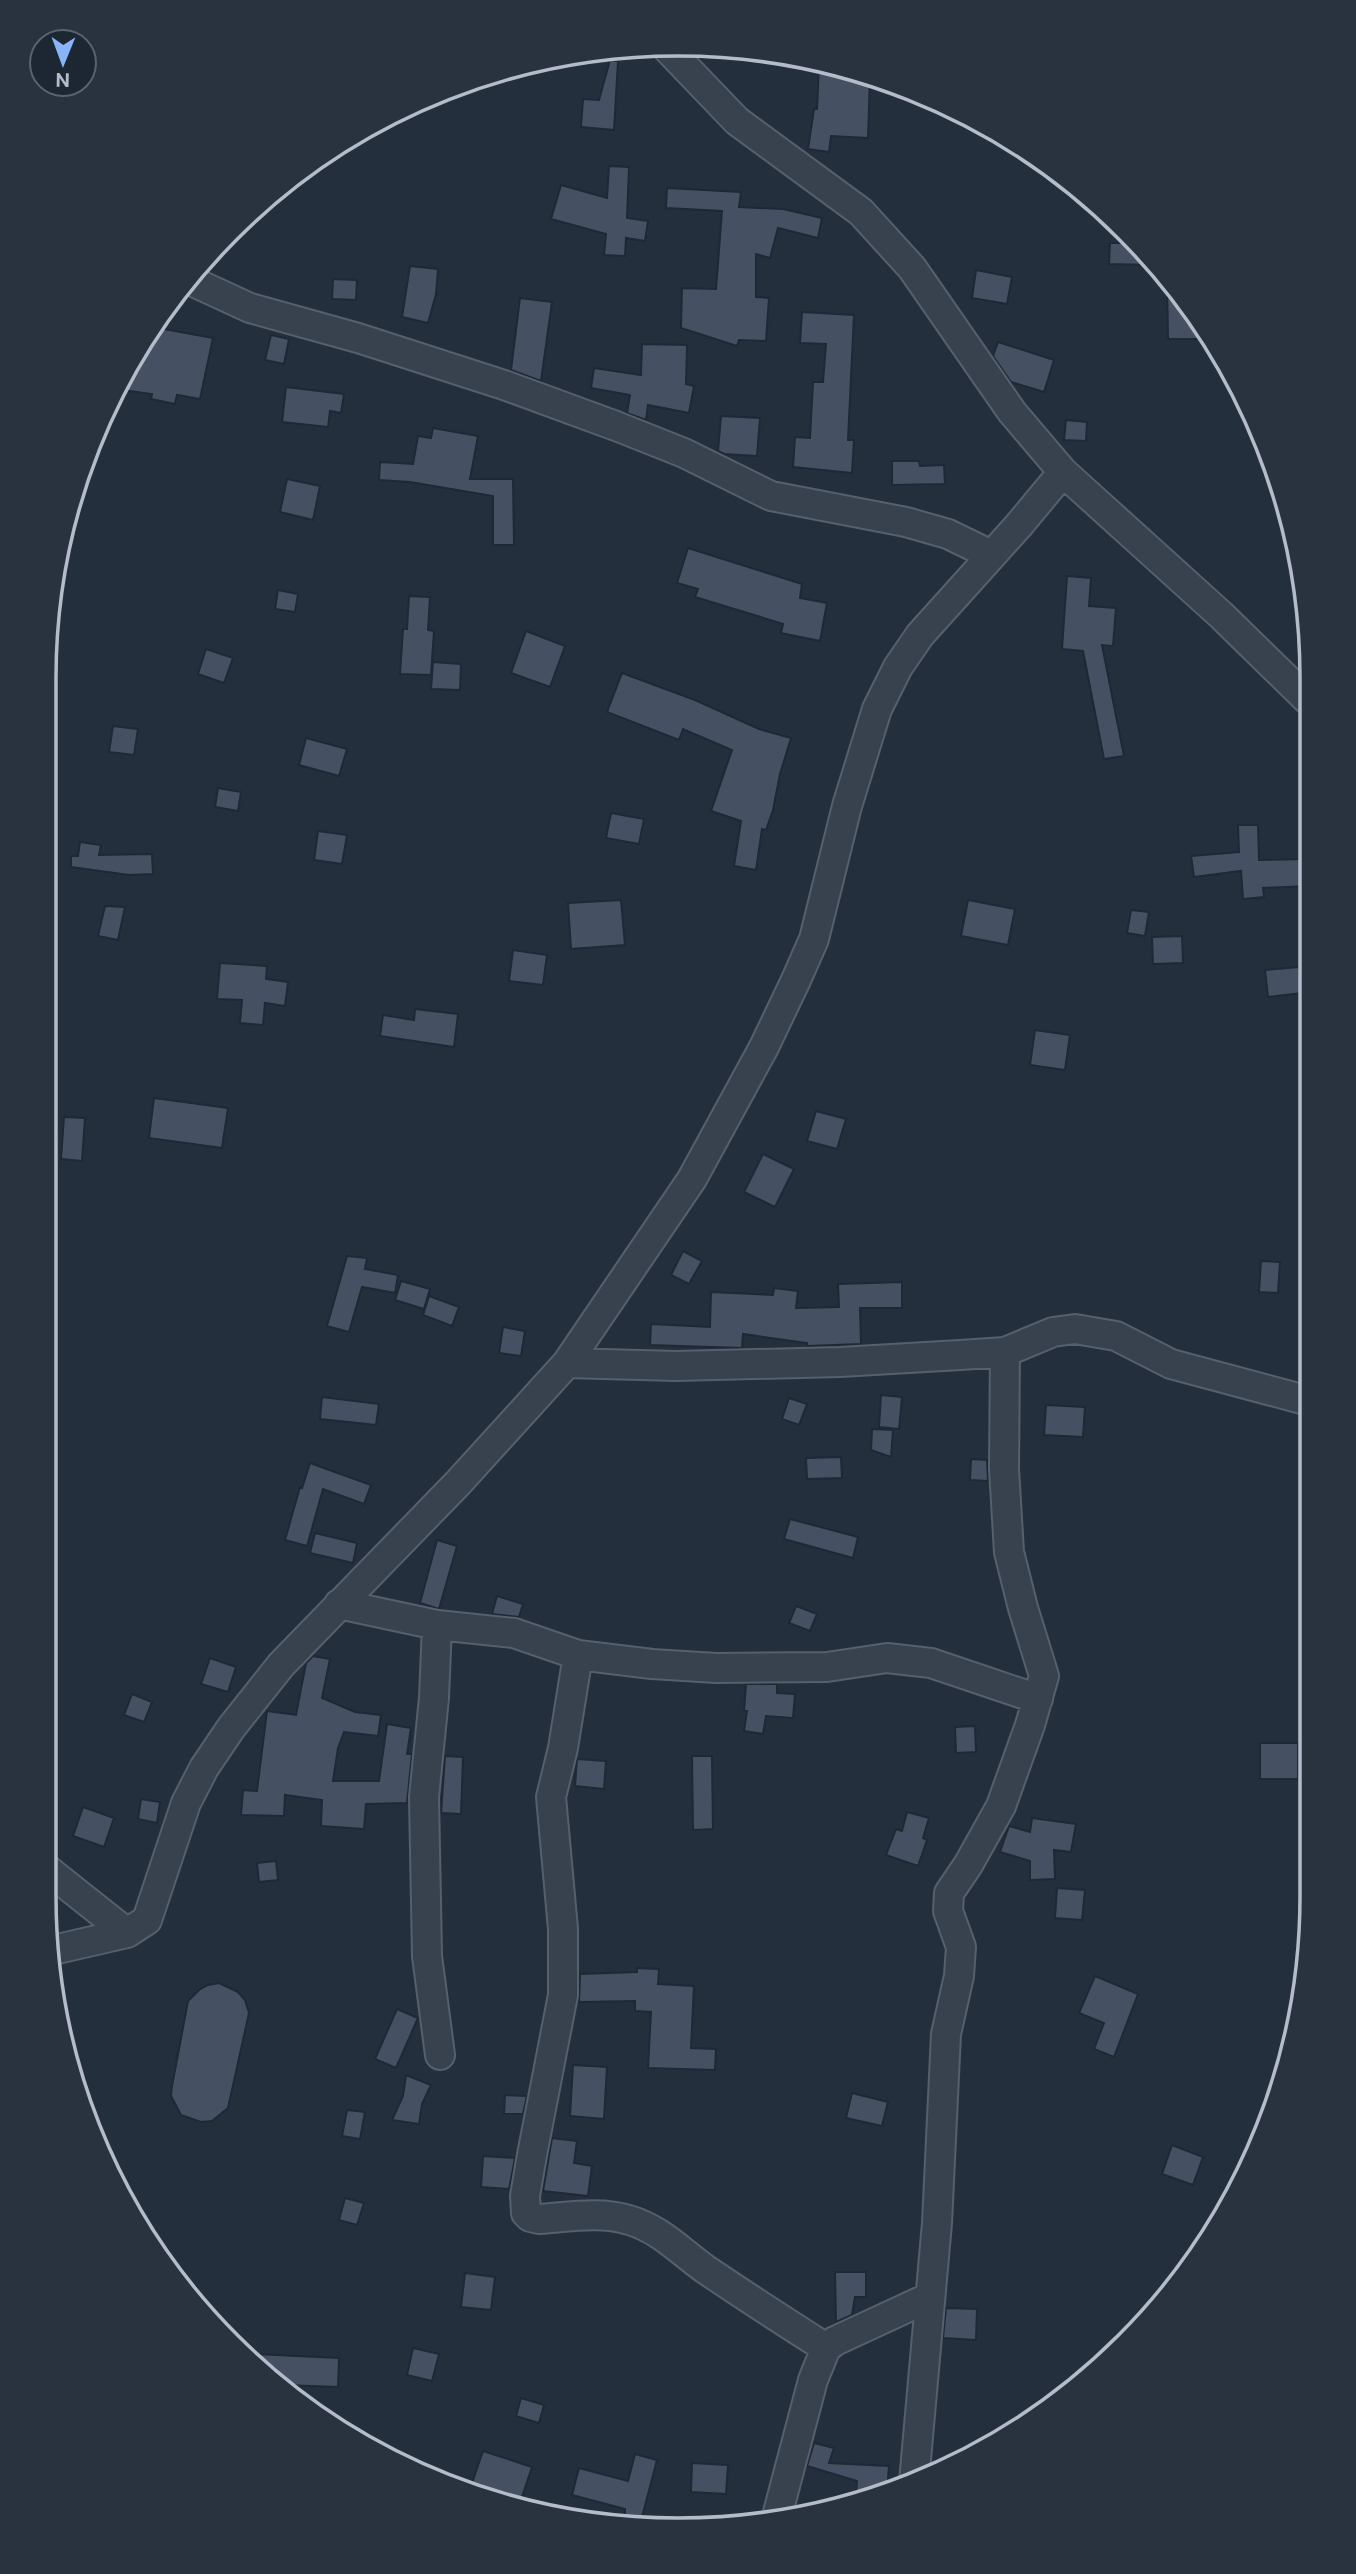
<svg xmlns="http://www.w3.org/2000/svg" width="1356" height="2574" viewBox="0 0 1356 2574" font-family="'Public Sans',sans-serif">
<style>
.building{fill:#455162;stroke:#1f2835;stroke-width:2}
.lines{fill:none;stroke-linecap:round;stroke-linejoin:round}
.minor-casing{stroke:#565f6c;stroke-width:32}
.minor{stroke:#38414e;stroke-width:28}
.rim{fill:none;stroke:#b4bcc9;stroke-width:3.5}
</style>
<rect width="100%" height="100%" fill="#242f3e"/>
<path class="building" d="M 610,60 L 618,61 L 614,130 L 581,127 L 583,99 L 599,100 Z
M 819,66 L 840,67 L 840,71 L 860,72 L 870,76 L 868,138 L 831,136 L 829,152 L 808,149 L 814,109 L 817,109 Z
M 609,166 L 629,167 L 627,218 L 648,221 L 645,241 L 626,238 L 625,256 L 604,255 L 606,234 L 551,219 L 561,185 L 607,198 Z
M 667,188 L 741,192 L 739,207 L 783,209 L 822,218 L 818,238 L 778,228 L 770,258 L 756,254 L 756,297 L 769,298 L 766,341 L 739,340 L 737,346 L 681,328 L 682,288 L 716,289 L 722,211 L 666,208 Z
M 1110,243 L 1133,243 L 1153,265 L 1109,264 Z
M 410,266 L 438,269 L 436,294 L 428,323 L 402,317 Z
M 976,270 L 1012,277 L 1007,304 L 972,298 Z
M 333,279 L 357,280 L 356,300 L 332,299 Z
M 1167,281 L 1198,318 L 1199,339 L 1168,339 Z
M 520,298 L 552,302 L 541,381 L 511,370 Z
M 802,312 L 854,315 L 848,440 L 854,440 L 852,473 L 793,467 L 795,437 L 810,438 L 813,382 L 823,382 L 826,344 L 800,343 Z
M 153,327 L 213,338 L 200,399 L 177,395 L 175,404 L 151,399 L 152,394 L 115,389 Z
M 271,335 L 289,339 L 284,364 L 265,360 Z
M 998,342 L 1054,360 L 1044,392 L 1011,382 L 993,356 Z
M 642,344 L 687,345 L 686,384 L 694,386 L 689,413 L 648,405 L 646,420 L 627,413 L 630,395 L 591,388 L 594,368 L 641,375 Z
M 286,387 L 344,394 L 341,413 L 330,411 L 328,427 L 282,422 Z
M 721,416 L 760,418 L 757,456 L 724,454 L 718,451 Z
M 1066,420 L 1087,422 L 1086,441 L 1064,440 Z
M 433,428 L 478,436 L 470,479 L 513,479 L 514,545 L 493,545 L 493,496 L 410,482 L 379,480 L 380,462 L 413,464 L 418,436 L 431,438 Z
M 892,461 L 919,461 L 920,466 L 944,465 L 945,484 L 892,485 Z
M 287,479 L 320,486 L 313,520 L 280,512 Z
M 688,548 L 802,584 L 800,598 L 827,603 L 820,641 L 781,633 L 783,624 L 695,597 L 698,589 L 677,583 Z
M 1067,576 L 1091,578 L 1089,606 L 1116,608 L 1113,646 L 1102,645 L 1124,756 L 1104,759 L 1083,651 L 1062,649 Z
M 278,590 L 298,594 L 295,612 L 275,609 Z
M 409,596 L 430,597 L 428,630 L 434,631 L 431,675 L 400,674 L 403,629 L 407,629 Z
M 526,631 L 565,646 L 550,687 L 511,673 Z
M 206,649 L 233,658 L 224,683 L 198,674 Z
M 433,662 L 461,664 L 460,690 L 431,689 Z
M 622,673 L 695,700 L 759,729 L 791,738 L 780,774 L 773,810 L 766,830 L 762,829 L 756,870 L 734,866 L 741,821 L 711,811 L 732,750 L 683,729 L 679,740 L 607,712 Z
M 113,726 L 138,729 L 134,755 L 109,752 Z
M 306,738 L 347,749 L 339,776 L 299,765 Z
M 218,788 L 241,792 L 238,811 L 215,807 Z
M 611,813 L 644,819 L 639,844 L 606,838 Z
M 1238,825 L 1258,825 L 1259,860 L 1308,859 L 1308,886 L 1263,888 L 1264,897 L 1243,899 L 1241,871 L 1194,877 L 1191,856 L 1239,852 Z
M 318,831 L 347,835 L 342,864 L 314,860 Z
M 80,842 L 101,845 L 99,855 L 152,854 L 153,874 L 129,875 L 71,867 L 71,856 L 78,856 Z
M 621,900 L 625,945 L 571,949 L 568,903 Z
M 968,900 L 1015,909 L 1008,945 L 961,936 Z
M 105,906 L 125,907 L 118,940 L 98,936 Z
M 1131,910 L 1149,912 L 1145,936 L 1127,933 Z
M 1182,936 L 1183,963 L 1153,964 L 1152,937 Z
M 513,950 L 547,955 L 543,985 L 509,981 Z
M 220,963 L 267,966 L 266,979 L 288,982 L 285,1006 L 265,1003 L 263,1025 L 240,1023 L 242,1000 L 217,999 Z
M 1299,967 L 1302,993 L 1268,997 L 1265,970 Z
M 415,1009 L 458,1014 L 454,1047 L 380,1036 L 383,1015 L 414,1020 Z
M 1035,1030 L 1070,1035 L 1065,1070 L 1030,1065 Z
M 154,1098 L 228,1108 L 222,1148 L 149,1138 Z
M 816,1111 L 846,1119 L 837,1149 L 807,1141 Z
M 64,1117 L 85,1118 L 82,1161 L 61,1159 Z
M 763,1154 L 794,1169 L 775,1207 L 744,1192 Z
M 683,1251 L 702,1261 L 689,1284 L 671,1275 Z
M 347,1256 L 367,1258 L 365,1269 L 398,1275 L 395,1293 L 362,1287 L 349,1332 L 327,1326 Z
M 1261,1261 L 1280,1262 L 1278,1293 L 1259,1292 Z
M 401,1281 L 430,1289 L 424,1309 L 395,1300 Z
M 902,1282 L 902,1308 L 860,1308 L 861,1344 L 807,1346 L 807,1343 L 743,1334 L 742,1348 L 650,1345 L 651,1324 L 710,1327 L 711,1292 L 773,1295 L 774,1288 L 798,1291 L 796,1308 L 839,1307 L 838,1284 Z
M 429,1296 L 459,1307 L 452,1326 L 423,1315 Z
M 503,1327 L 525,1331 L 521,1356 L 499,1353 Z
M 881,1395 L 902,1397 L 899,1429 L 879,1427 Z
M 322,1397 L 379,1404 L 376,1425 L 320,1419 Z
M 789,1398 L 807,1404 L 799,1425 L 782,1419 Z
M 1046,1405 L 1085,1407 L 1083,1437 L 1044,1435 Z
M 872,1429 L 893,1430 L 891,1457 L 871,1450 Z
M 841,1457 L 842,1478 L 807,1479 L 806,1458 Z
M 971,1459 L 987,1460 L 988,1481 L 970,1480 Z
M 310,1463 L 371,1485 L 364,1504 L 323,1489 L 307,1546 L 285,1540 L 300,1487 L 302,1488 Z
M 790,1519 L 858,1537 L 853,1558 L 784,1539 Z
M 315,1533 L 357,1543 L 353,1563 L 310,1553 Z
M 437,1540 L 457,1546 L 439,1609 L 420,1603 Z
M 497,1596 L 523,1604 L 519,1617 L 492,1614 Z
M 796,1606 L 817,1614 L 810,1631 L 789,1623 Z
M 313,1656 L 330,1659 L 322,1698 L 355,1712 L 381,1715 L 378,1736 L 344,1732 L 338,1748 L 333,1781 L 379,1781 L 387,1724 L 411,1728 L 407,1754 L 412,1754 L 407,1803 L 366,1804 L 364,1829 L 321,1826 L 322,1800 L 285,1795 L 284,1816 L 241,1815 L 243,1790 L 257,1791 L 267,1711 L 296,1715 L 306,1663 Z
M 210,1658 L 236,1667 L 228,1692 L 201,1684 Z
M 746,1684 L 777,1684 L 777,1693 L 795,1694 L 793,1718 L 766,1716 L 763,1734 L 744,1731 L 747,1711 L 744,1711 Z
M 132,1694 L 152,1702 L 144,1722 L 124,1715 Z
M 975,1726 L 976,1752 L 956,1753 L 955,1727 Z
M 1260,1743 L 1298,1743 L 1298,1779 L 1260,1779 Z
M 445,1756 L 463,1757 L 461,1814 L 441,1813 Z
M 692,1756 L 712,1756 L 713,1829 L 693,1830 Z
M 577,1759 L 606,1761 L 604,1789 L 575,1786 Z
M 141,1799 L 160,1802 L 157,1823 L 138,1819 Z
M 83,1807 L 114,1818 L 104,1847 L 73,1836 Z
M 907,1812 L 929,1818 L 923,1838 L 927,1840 L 918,1866 L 886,1855 L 896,1829 L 902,1831 Z
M 1032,1818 L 1076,1824 L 1071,1852 L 1054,1850 L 1055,1879 L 1030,1880 L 1030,1861 L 1000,1852 L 1009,1826 L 1030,1832 Z
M 276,1861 L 278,1880 L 259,1882 L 257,1863 Z
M 1057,1888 L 1085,1890 L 1082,1920 L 1055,1918 Z
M 637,1968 L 659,1969 L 658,1984 L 694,1986 L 691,2048 L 716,2049 L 715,2070 L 648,2068 L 651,2012 L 635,2011 L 635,2001 L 579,2002 L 580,1974 L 637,1972 Z
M 1095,1976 L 1138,1994 L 1114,2057 L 1094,2049 L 1104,2023 L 1079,2013 Z
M 219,1983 L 238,1992 L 245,2000 L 249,2013 L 228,2108 L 212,2121 L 201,2122 L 181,2115 L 171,2096 L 172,2086 L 188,2001 L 199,1990 L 208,1985 Z
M 397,2009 L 418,2018 L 396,2068 L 375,2059 Z
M 573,2065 L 607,2067 L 604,2119 L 570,2116 Z
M 406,2075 L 431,2085 L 422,2104 L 419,2124 L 392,2120 L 403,2096 Z
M 852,2093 L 888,2102 L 882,2126 L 846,2118 Z
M 505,2095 L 527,2096 L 523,2114 L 504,2114 Z
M 347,2110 L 365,2112 L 360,2139 L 342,2136 Z
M 552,2138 L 577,2141 L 574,2163 L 592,2166 L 588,2196 L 543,2191 Z
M 1172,2145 L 1203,2157 L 1193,2185 L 1162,2174 Z
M 483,2156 L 515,2158 L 509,2189 L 481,2187 Z
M 345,2198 L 364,2203 L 357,2225 L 339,2220 Z
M 835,2272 L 866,2272 L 866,2297 L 855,2297 L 852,2315 L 836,2322 Z
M 465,2273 L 495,2277 L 491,2310 L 461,2307 Z
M 946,2308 L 977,2309 L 976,2340 L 943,2338 Z
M 413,2348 L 439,2354 L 432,2381 L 407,2375 Z
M 252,2354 L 339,2358 L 338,2387 L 284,2385 Z
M 521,2398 L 544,2405 L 539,2423 L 516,2416 Z
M 814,2443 L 834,2448 L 829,2463 L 889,2466 L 887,2492 L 880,2494 L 856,2493 L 857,2481 L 807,2466 Z
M 483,2451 L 532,2467 L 518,2509 L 470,2489 Z
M 635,2454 L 657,2460 L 641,2521 L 625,2520 L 625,2509 L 572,2495 L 579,2468 L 628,2481 Z
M 692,2463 L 728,2465 L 726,2494 L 691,2492 Z"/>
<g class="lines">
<g class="minor-casing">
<path id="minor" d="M 666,47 L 737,121 L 861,212 L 912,268 L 1012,412 L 1063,472 L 1221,615 L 1307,699
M 187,279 L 250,308 L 358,338 L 504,385 L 616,426 L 684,453 L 771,496 L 906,522 L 948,534 L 991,555
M 567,1363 L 676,1366 L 840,1362 L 960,1355 L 1005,1352 L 1053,1332 L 1075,1329 L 1116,1336 L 1171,1364 L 1309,1401
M 339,1604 L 437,1625 L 514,1633 L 578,1655 L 652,1664 L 716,1668 L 827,1667 L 887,1658 L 931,1663 L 1038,1699
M 437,1625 L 434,1698 L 424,1797 L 427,1956 L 440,2055
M 578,1655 L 563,1748 L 551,1797 L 563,1929 L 563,1995 L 532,2155 L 525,2196 L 526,2213 L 530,2217 L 539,2219 C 568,2217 601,2211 629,2220 C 660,2229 680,2251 705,2269 C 745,2296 785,2322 826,2348
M 44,1867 L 127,1933
M 53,1950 L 127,1933 L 147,1920 L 186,1803 L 204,1768 L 231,1728 L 281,1665 L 458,1483 L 567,1363 L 692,1179 L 764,1047 L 796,980 L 814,939 L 847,806 L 877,709 L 898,667 L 920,635 L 1019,525 L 1063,472
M 914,2482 L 937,2223 L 946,2034 L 959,1976 L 961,1947 L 948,1911 L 949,1893 L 968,1865 L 1001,1806 L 1030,1725 L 1044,1676 L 1023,1608 L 1009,1552 L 1004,1469 L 1005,1352
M 776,2520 L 813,2380 L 826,2348 L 835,2341 L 930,2297"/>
</g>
<use href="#minor" class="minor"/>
</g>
<path d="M0 0H1356V2574H0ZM678 56H678A622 622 0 0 1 1300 678V1896A622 622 0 0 1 678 2518H678A622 622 0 0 1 56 1896V678A622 622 0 0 1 678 56Z" fill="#29323f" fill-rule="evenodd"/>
<path class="rim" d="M678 56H678A622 622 0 0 1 1300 678V1896A622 622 0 0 1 678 2518H678A622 622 0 0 1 56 1896V678A622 622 0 0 1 678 56Z"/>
<g transform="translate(63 63) rotate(181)"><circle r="33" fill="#1d2633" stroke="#59626f" stroke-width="2"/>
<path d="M0-5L12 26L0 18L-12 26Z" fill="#8ab4f8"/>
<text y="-10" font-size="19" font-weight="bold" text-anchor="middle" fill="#b4bcc9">N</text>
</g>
</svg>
